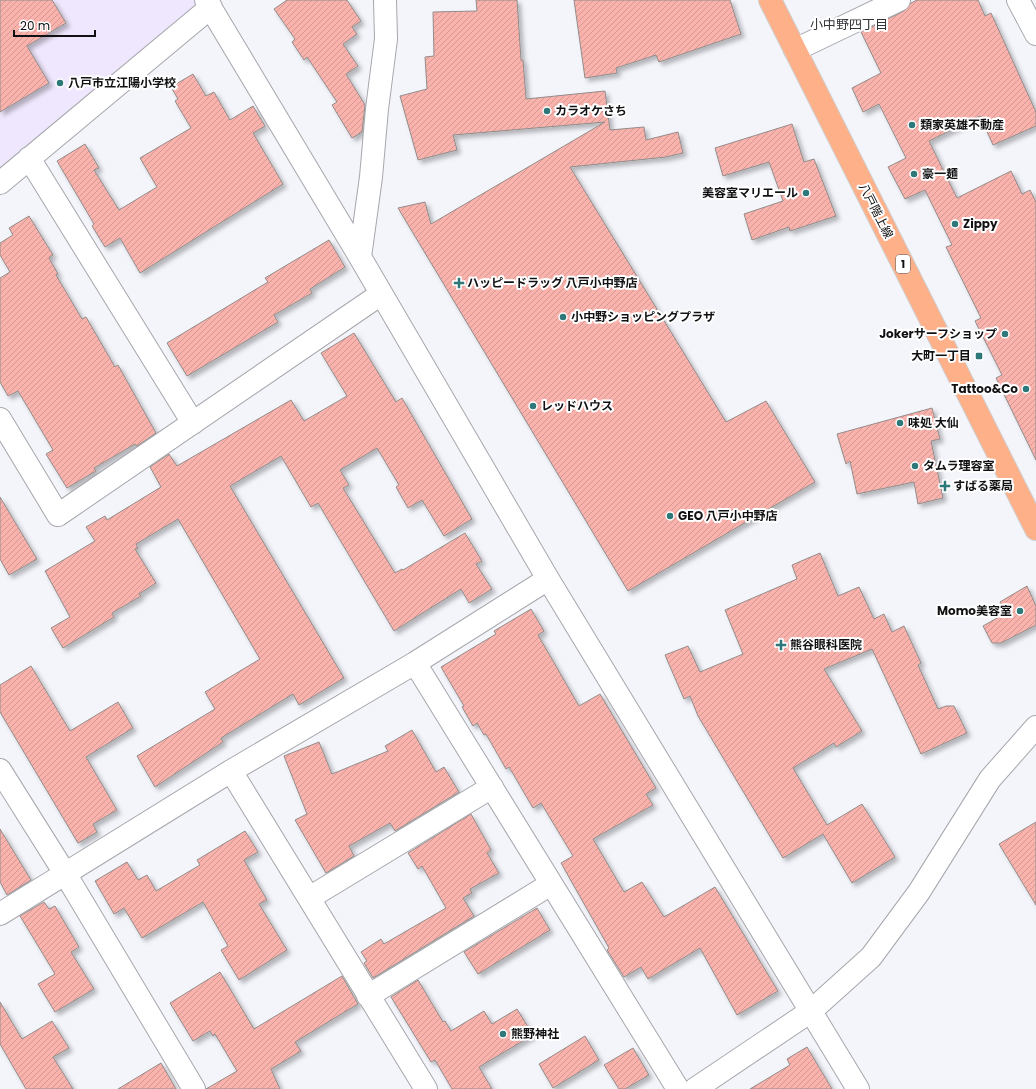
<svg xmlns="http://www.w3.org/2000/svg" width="1036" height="1089" viewBox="0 0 1036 1089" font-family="Poppins,'Noto Sans JP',sans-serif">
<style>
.education{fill:#efe7fd}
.building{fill:url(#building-hatch);stroke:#928c8b;filter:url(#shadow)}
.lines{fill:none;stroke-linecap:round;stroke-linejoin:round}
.minor-casing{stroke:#a6a7ac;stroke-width:24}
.tertiary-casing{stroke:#a6a7ac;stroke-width:24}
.primary-casing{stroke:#cfcfd0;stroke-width:24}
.minor{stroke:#fff;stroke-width:22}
.tertiary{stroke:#fff;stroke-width:22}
.primary{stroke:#feb089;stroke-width:22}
.poi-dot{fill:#2f7879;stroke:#fff;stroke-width:1.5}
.labels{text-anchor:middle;stroke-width:4;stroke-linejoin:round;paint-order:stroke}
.shield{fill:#fff;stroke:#58585a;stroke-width:1}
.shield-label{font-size:11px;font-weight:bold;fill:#111113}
.poi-label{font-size:12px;font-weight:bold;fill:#111113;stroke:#fff;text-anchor:start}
.street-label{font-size:12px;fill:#111113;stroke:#fff}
.neighbourhood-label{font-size:13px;fill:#333438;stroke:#fff}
</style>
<defs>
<pattern id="building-hatch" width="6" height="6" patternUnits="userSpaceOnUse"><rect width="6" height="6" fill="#f9b2ac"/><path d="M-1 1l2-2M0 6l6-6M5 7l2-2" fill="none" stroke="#d49893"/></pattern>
<filter id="shadow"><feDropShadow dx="3.5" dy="3.5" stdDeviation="2" flood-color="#0004"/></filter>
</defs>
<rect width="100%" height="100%" fill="#f4f5fb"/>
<path class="education" d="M 0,0 L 206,0 L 0,183 Z"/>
<path class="building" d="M 0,0 L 52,0 L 66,23 L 27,46 L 49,83 L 0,112 Z
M 287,0 L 347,0 L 361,21 L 352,27 L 357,34 L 343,44 L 358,66 L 346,74 L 365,105 L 362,132 L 352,138 L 332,105 L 337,102 L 307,57 L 304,60 L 292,42 L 295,39 L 274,9 Z
M 476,0 L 517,0 L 521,60 L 523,60 L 526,99 L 605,91 L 610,130 L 644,127 L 646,140 L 678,132 L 683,153 L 666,157 L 570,167 L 726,422 L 766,401 L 815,482 L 628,591 L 398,208 L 425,202 L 431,224 L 605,122 L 453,135 L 457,150 L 418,160 L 400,96 L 427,89 L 425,57 L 434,56 L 433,12 L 477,11 Z
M 574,0 L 730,0 L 741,34 L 659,62 L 656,55 L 616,68 L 617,73 L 585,78 Z
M 917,0 L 978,0 L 985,16 L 991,13 L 1036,112 L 1036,126 L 993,145 L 980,116 L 929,141 L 957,198 L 1011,171 L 1022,194 L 1030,190 L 1036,202 L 1036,460 L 996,378 L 1002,375 L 975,321 L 981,318 L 946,247 L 952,245 L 925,190 L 905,199 L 888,167 L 906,158 L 879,104 L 863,112 L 852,88 L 881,73 L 861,32 L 904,11 L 911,3 Z
M 193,74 L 206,96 L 214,92 L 230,120 L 253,106 L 265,126 L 253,133 L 283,184 L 140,273 L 120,238 L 105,247 L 92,226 L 94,224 L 57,161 L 85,144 L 99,168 L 94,170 L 119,210 L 157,187 L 140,158 L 191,128 L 175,101 L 178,99 L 171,87 Z
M 792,124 L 804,162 L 814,159 L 836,216 L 790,231 L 789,227 L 752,240 L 744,214 L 783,201 L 769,162 L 723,176 L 715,148 Z
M 29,216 L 53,255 L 49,258 L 58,274 L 56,275 L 82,319 L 86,317 L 115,367 L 118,365 L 156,433 L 137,446 L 135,444 L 94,468 L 96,471 L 67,488 L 46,454 L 53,450 L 18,391 L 8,396 L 0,382 L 0,278 L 10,272 L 0,255 L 0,243 L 13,235 L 9,228 Z
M 329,240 L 345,267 L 310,289 L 312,293 L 274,315 L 278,322 L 187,376 L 167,343 L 268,282 L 265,278 Z
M 354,333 L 396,402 L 402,398 L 472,519 L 444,536 L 422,500 L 408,508 L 396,487 L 399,485 L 377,448 L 340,470 L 349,485 L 343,488 L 395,573 L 402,569 L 403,570 L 465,533 L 482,561 L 476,564 L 492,589 L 469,603 L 461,589 L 394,631 L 318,503 L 311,507 L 281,456 L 230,486 L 344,678 L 299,705 L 293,694 L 221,738 L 223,742 L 155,787 L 137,756 L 215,709 L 205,692 L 260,659 L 178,519 L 136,544 L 138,548 L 135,549 L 156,583 L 139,594 L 141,596 L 112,613 L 114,617 L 63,648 L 51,628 L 70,617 L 45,571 L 95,541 L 86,527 L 105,516 L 107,520 L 161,487 L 150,467 L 169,454 L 177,466 L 291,400 L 304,421 L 347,396 L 321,353 Z
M 932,408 L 940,439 L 931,441 L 943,498 L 918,504 L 914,482 L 857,494 L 850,461 L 846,464 L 837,434 Z
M 0,497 L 37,559 L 9,575 L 0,559 Z
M 820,553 L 838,596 L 859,587 L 874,619 L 884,614 L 892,632 L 904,626 L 921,663 L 918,665 L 938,709 L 946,706 L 954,706 L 967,733 L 921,754 L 872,649 L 824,669 L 862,731 L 836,747 L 834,743 L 793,768 L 827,825 L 862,804 L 895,857 L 852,883 L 823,834 L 783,858 L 698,716 L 690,696 L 684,699 L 665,655 L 688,646 L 700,672 L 743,654 L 725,610 L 797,579 L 792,565 Z
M 1027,586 L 1036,606 L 1036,625 L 1001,643 L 992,643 L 983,626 L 1006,613 L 1000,602 Z
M 531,609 L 544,631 L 538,635 L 579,706 L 600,694 L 656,788 L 646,794 L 653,805 L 593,839 L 624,892 L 642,882 L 664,917 L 715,887 L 778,991 L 737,1015 L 700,948 L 648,979 L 641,967 L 624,977 L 607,950 L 609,948 L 561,863 L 573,856 L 541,803 L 533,808 L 509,767 L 506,769 L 486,734 L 484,735 L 477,723 L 473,726 L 462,707 L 464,706 L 441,667 L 496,634 L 494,631 Z
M 31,666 L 70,731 L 118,702 L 133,728 L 86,757 L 117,810 L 93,824 L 97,832 L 78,843 L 0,712 L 0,685 Z
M 412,730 L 436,772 L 444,767 L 459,792 L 395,831 L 390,823 L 349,846 L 354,856 L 326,873 L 295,820 L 307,814 L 284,756 L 319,742 L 332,774 L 388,751 L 385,746 Z
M 471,814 L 491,850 L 487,853 L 499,873 L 470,889 L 472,893 L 463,898 L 474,916 L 373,978 L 364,963 L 367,961 L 361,952 L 381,939 L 384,944 L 446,908 L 422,866 L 418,869 L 408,853 Z
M 1036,822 L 1036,905 L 999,844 Z
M 0,829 L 31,880 L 7,895 L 0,882 Z
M 245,831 L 258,852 L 244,860 L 267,900 L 259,904 L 287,950 L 239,980 L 221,950 L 228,946 L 203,902 L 142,938 L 124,908 L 114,914 L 95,881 L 127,862 L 138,880 L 147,875 L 156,891 L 200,865 L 197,860 Z
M 44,902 L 49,909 L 55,906 L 79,947 L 71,952 L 94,989 L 55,1012 L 38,984 L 55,974 L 20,916 Z
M 537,908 L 550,930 L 478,974 L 464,952 Z
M 220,972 L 254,1029 L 342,976 L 358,1004 L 295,1042 L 301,1051 L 271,1069 L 280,1089 L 206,1089 L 237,1071 L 215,1034 L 213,1036 L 210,1031 L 193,1041 L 170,1003 Z
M 418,980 L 443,1022 L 445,1021 L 451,1031 L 484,1011 L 492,1024 L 517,1009 L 533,1035 L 479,1067 L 492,1089 L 452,1089 L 435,1060 L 431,1062 L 391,997 Z
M 0,1002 L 22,1039 L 52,1021 L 69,1048 L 53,1057 L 73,1089 L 26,1089 L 0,1044 Z
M 585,1036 L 599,1060 L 553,1088 L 539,1064 Z
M 807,1047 L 832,1089 L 750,1089 L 790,1065 L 787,1059 Z
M 633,1048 L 649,1075 L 625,1089 L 619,1089 L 604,1065 Z
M 161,1063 L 176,1089 L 118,1089 Z"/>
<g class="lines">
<g class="minor-casing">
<path id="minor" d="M 206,0 L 360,257 L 548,579 L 858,1089
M 1018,0 L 1036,34
M 795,50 L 899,0
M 29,158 L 193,423
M 0,183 L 211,7
M 360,257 L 371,177 L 377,109 L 386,39 L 385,0
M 0,419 L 58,515 L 381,294
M 415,663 L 678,1089
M 0,770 L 66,875 L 194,1089
M 231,771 L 426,1089
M 309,898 L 492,787
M 0,914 L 231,771 L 415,663 L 548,579
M 368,996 L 551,884"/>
</g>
<g class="tertiary-casing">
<path id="tertiary" d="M 695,1089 L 811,1011 L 871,957 L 919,892 L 990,779 L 1036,727"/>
</g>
<g class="primary-casing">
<path id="primary" d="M 770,0 L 1036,529"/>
</g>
<use href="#minor" class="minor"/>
<use href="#tertiary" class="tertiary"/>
<use href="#primary" class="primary"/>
</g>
<g class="poi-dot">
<circle cx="60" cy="83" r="4"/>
<circle cx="547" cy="111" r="4"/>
<circle cx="912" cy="125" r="4"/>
<circle cx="914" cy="174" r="4"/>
<circle cx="806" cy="193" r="4"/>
<circle cx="955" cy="224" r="4"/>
<path d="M457 277h4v4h4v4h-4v4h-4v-4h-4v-4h4z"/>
<circle cx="563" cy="317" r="4"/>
<circle cx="1005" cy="334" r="4"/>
<rect x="975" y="352" width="8" height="8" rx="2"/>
<circle cx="1026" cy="389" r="4"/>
<circle cx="533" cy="406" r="4"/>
<circle cx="900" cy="423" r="4"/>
<circle cx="915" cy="466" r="4"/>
<path d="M943 480h4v4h4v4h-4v4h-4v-4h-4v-4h4z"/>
<circle cx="670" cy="516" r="4"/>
<circle cx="1020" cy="611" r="4"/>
<path d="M779 639h4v4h4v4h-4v4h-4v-4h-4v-4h4z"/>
<circle cx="503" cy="1034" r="4"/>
</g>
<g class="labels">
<rect class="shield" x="896" y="255" width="14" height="18" rx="3"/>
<g class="shield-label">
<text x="903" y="268">1</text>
</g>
<g class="poi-label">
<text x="68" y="87">八戸市立江陽小学校</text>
<text x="555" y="115">カラオケさち</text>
<text x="920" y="129">類家英雄不動産</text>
<text x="922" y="178">豪一麺</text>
<text x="798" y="197" text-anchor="end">美容室マリエール</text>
<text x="963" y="228">Zippy</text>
<text x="467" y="287">ハッピードラッグ 八戸小中野店</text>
<text x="571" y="321">小中野ショッピングプラザ</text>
<text x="997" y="338" text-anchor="end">Jokerサーフショップ</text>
<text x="971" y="360" text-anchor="end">大町一丁目</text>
<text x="1018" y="393" text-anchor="end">Tattoo&amp;Co</text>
<text x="541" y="410">レッドハウス</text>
<text x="908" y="427">味処 大仙</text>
<text x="923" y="470">タムラ理容室</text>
<text x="953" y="490">すばる薬局</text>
<text x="678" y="520">GEO 八戸小中野店</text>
<text x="1012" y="615" text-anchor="end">Momo美容室</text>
<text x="790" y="649">熊谷眼科医院</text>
<text x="511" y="1038">熊野神社</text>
</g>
<g class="street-label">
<text transform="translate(876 211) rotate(63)" y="4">八戸階上線</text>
</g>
<g class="neighbourhood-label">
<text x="849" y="29">小中野四丁目</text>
</g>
</g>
<path d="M14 30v6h81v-6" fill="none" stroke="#111113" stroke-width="2"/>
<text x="20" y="30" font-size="12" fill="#111113" stroke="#ffffff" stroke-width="3" paint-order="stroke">20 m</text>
</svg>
